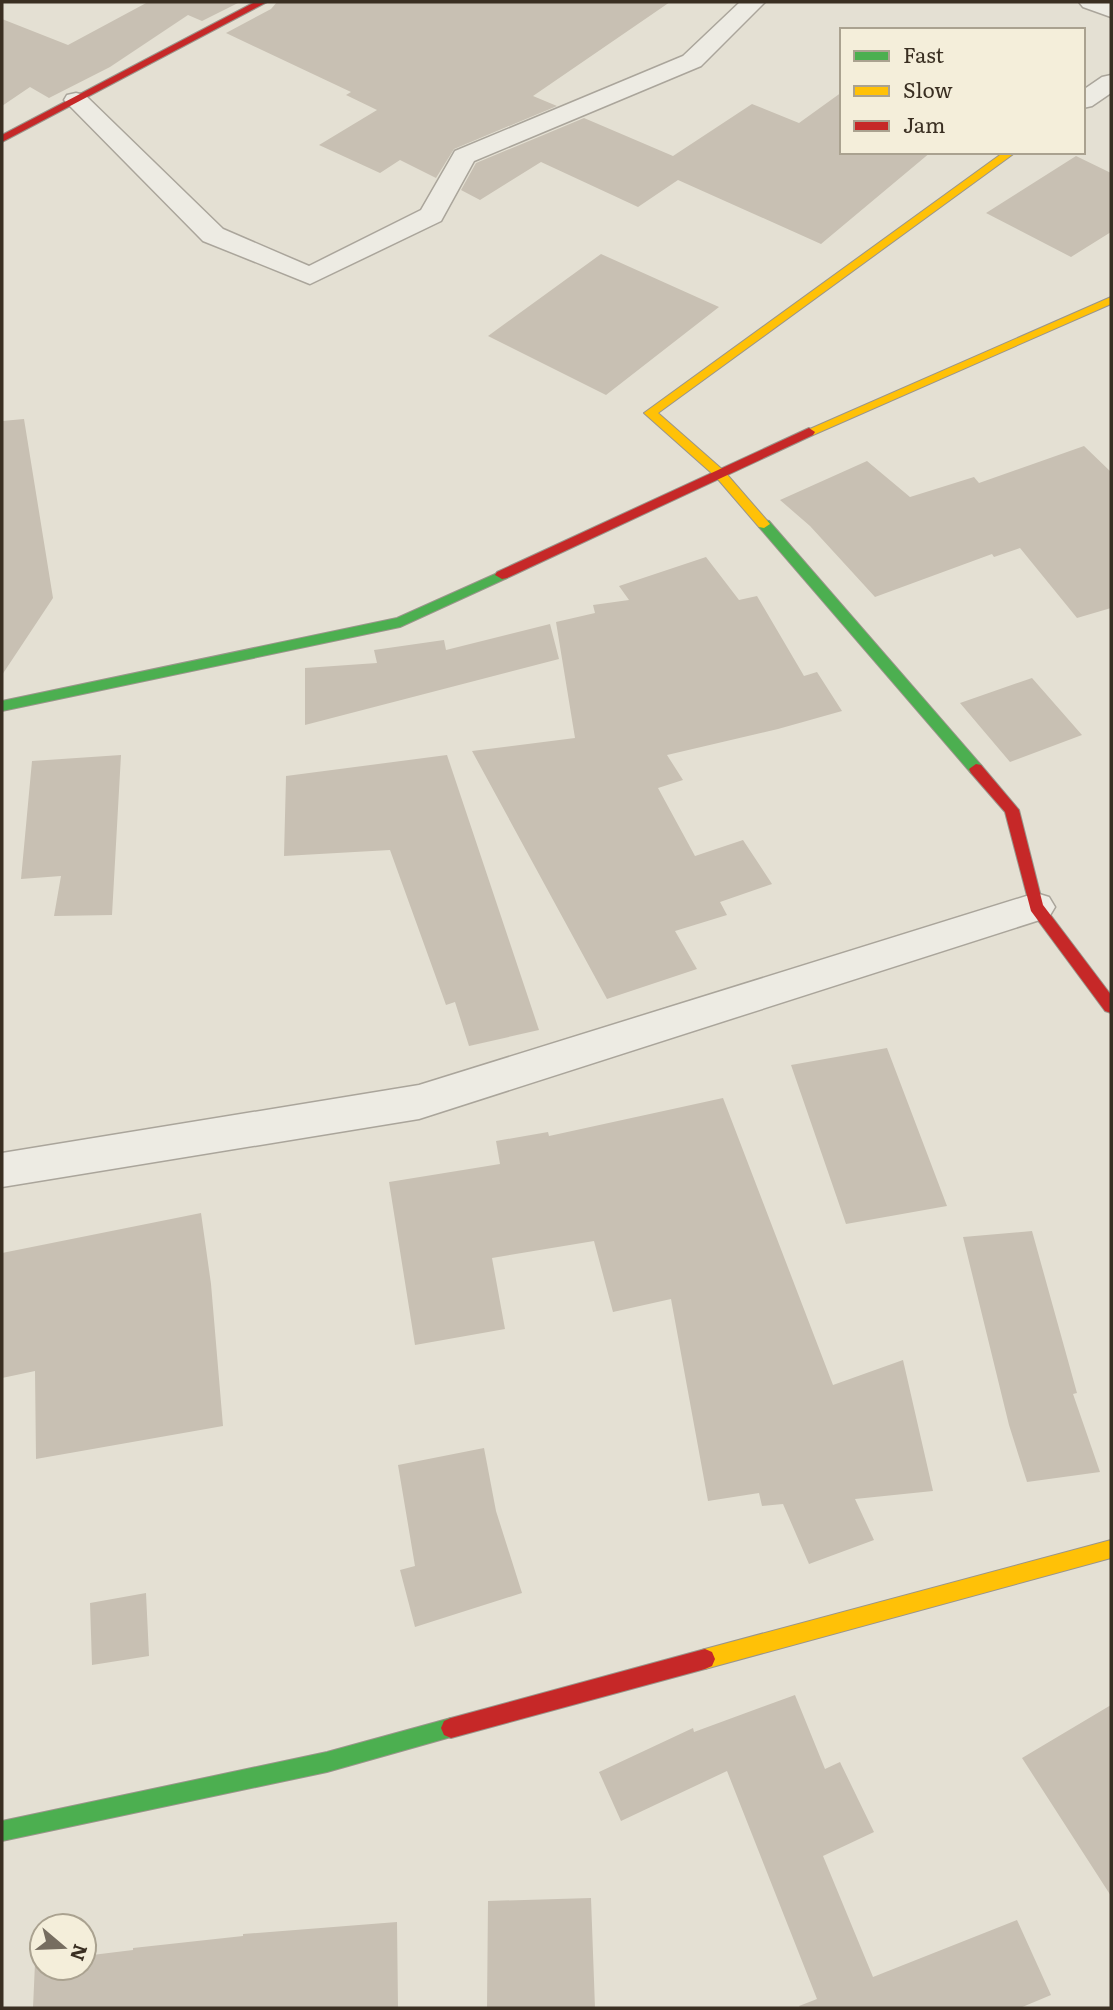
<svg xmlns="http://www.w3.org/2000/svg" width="1113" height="2010" viewBox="0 0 1113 2010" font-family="Literata,serif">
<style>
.building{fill:#c8c0b3}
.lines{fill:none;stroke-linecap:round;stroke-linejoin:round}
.street-casing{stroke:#aaa59b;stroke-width:3}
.fast-casing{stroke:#9a958b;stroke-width:2}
.slow-casing{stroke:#9a958b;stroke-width:2}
.jam-casing{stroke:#9a958b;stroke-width:2}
.street{fill:#edebe3;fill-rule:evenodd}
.fast{fill:#4caf50;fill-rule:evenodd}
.slow{fill:#ffc107;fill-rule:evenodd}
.jam{fill:#c62828;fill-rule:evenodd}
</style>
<rect width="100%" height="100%" fill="#e4e0d3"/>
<path class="building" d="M 148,2 L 240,2 L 202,21 L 188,15 L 110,67 L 49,98 L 30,87 L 2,106 L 2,19 L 68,45 Z
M 277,2 L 670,2 L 533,96 L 557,106 L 454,149 L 436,178 L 400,160 L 380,173 L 319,145 L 377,110 L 346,95 L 351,92 L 226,33 L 271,9 Z
M 842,92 L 842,152 L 931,152 L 821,244 L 678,180 L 638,207 L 541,162 L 480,200 L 461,190 L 476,163 L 584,118 L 673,156 L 752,104 L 799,123 Z
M 1076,156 L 1111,173 L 1111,232 L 1071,257 L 986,213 Z
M 601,254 L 719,307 L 606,395 L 488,336 Z
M 24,419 L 53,598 L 2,675 L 2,421 Z
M 1084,446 L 1111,472 L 1111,608 L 1077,618 L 1020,548 L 994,557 L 992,554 L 875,597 L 810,526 L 780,500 L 867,461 L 910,497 L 974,477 L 979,483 Z
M 706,557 L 739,600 L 757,596 L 804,676 L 817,672 L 842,711 L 778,729 L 667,755 L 683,780 L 658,788 L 695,856 L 743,840 L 772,884 L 720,902 L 727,915 L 675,931 L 697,969 L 607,999 L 472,751 L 575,738 L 556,622 L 595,613 L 593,605 L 629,600 L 619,586 Z
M 550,624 L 559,659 L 305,725 L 305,668 L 377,663 L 374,650 L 444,640 L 446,650 Z
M 1032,678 L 1082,735 L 1010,762 L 960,703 Z
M 121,755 L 112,915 L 54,916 L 61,876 L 21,879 L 32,761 Z
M 447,755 L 539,1030 L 469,1046 L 455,1002 L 446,1005 L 390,850 L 284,856 L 286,776 Z
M 887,1048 L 947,1206 L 846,1224 L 791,1065 Z
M 723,1098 L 833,1385 L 903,1360 L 933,1491 L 855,1499 L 874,1540 L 809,1564 L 783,1504 L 762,1506 L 759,1493 L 708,1501 L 671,1299 L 613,1312 L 594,1241 L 492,1258 L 505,1329 L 415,1345 L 389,1182 L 500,1164 L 496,1141 L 548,1132 L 549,1136 Z
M 201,1213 L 211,1284 L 223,1426 L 36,1459 L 35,1371 L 2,1378 L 2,1253 Z
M 1032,1231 L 1077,1393 L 1073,1394 L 1100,1472 L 1027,1482 L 1009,1425 L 963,1237 Z
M 484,1448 L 496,1511 L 522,1593 L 415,1627 L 400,1570 L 415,1566 L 398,1465 Z
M 146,1593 L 149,1656 L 92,1665 L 90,1603 Z
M 795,1695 L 825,1769 L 840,1762 L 874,1832 L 823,1856 L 873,1977 L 1017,1920 L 1051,1995 L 1020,2008 L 800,2008 L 799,2006 L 817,1999 L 727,1771 L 621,1821 L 599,1772 L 693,1728 L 694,1732 Z
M 1111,1705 L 1111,1896 L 1022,1758 Z
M 591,1898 L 595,2008 L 487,2008 L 488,1901 Z
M 397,1922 L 398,2008 L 33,2008 L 35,1963 L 42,1962 L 42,1968 L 84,1968 L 84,1956 L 133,1950 L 133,1948 L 243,1936 L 243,1934 Z"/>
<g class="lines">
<g class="street-casing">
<path id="street" d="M 740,2 L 765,2 L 701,66 L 474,161 L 441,221 L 310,284 L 203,241 L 64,100 L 67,95 L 76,93 L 85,95 L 223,229 L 309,266 L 421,210 L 455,151 L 683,56 Z
M 1079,2 L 1111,2 L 1111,17 L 1083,7 Z
M 1111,75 L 1111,93 L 1092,106 L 1083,108 L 1083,90 L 1102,77 Z
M 1036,893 L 1049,897 L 1055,907 L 1049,917 L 419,1119 L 2,1187 L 2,1153 L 419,1085 Z"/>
</g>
<g class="fast-casing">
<path id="fast" d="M 764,520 L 769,521 L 981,765 L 983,769 L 981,773 L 971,773 L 759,527 L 759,521 Z
M 502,571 L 509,575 L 507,578 L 400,627 L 2,711 L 2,701 L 397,618 Z
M 451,1718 L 458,1721 L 461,1728 L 458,1735 L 327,1772 L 2,1841 L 2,1821 L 327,1752 Z"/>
</g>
<g class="slow-casing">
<path id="slow" d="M 1004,152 L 1016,152 L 658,413 L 724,471 L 770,524 L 764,528 L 759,527 L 716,477 L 644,413 Z
M 1111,297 L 1111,304 L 813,435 L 805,435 L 803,432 Z
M 1111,1540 L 1111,1558 L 705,1669 L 698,1666 L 695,1659 L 698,1652 L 705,1649 Z"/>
</g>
<g class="jam-casing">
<path id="jam" d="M 255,2 L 267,2 L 2,142 L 2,135 Z
M 809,428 L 815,432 L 813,435 L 507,578 L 502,579 L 495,575 L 497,572 Z
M 976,764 L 981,765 L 1019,810 L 1043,905 L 1111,995 L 1111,1013 L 1105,1011 L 1031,911 L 1005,812 L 971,773 L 969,769 Z
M 705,1649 L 712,1652 L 715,1659 L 712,1666 L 705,1669 L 451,1738 L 444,1735 L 441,1728 L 444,1721 L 451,1718 Z"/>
</g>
<use href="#street" class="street"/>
<use href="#fast" class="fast"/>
<use href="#slow" class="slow"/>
<use href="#jam" class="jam"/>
</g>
<rect width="1113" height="2010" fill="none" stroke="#3a2f22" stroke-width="7"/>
<rect x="840" y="28" width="245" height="126" fill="#f4eeda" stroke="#aaa290" stroke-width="2"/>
<rect x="854" y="51" width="35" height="10" fill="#4caf50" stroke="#aaa290" stroke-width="2"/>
<text x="903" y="63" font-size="21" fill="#3a2f22">Fast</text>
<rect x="854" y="86" width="35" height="10" fill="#ffc107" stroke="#aaa290" stroke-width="2"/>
<text x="903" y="98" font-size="21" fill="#3a2f22">Slow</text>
<rect x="854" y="121" width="35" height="10" fill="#c62828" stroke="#aaa290" stroke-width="2"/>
<text x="903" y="133" font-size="21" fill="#3a2f22">Jam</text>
<g transform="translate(63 1947) rotate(109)"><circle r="33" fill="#f4eeda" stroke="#aaa290" stroke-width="2"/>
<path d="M0-5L12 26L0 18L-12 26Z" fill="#766d60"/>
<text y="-10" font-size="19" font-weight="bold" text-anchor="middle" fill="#3a2f22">N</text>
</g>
</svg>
